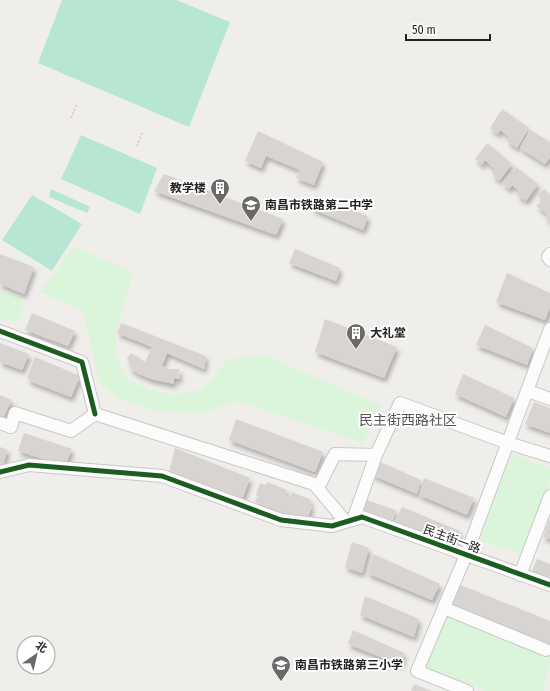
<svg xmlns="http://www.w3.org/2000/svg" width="550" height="691" viewBox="0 0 550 691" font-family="'Fira Sans Condensed','Noto Sans SC',sans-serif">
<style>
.park{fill:#daf5da}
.pitch{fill:#b7e6d2}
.building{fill:#d7d4d2;filter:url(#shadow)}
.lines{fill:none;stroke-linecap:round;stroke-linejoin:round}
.minor-casing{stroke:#c9c8c7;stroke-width:14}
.path{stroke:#dccecd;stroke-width:2;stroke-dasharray:2 2;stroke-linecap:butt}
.minor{stroke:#fdfcfc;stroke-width:12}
.cycleway-casing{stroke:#fff;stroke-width:8}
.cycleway{stroke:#1b5e20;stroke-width:5}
.labels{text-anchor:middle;stroke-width:4;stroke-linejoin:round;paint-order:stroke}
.poi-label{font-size:12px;font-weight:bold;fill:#222;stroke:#fff;text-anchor:start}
.street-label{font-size:12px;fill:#222;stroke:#fff}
.quarter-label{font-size:14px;fill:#555;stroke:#fff}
</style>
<defs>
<filter id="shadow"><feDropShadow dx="2.5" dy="4.5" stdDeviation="2" flood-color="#0004"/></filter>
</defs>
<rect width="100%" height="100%" fill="#f0eeeb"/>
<path class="park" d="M 74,247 L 133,272 L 116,332 L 116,358 L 128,379 L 144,388 L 174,395 L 200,390 L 214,376 L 227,360 L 264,355 L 382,406 L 363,443 L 237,401 L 202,413 L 159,412 L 119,399 L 99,382 L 83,311 L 40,292 Z
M 0,291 L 20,297 L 24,304 L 19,322 L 12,321 L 0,318 Z
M 512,454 L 550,468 L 550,481 L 521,554 L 479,541 Z
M 446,614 L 550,654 L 550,662 L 543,691 L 484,691 L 425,667 Z"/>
<path class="pitch" d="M 62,0 L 176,0 L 230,22 L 189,127 L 38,63 Z
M 81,135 L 157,168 L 140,214 L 61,179 Z
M 51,189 L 90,207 L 87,213 L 49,197 Z
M 32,195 L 82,224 L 52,271 L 2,240 Z"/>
<path class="building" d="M 502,109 L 529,128 L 517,148 L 507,141 L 509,137 L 500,130 L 498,134 L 490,128 Z
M 530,130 L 550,142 L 550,157 L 545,164 L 520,148 Z
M 258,131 L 323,162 L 314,185 L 296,178 L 300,170 L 266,156 L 261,168 L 245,161 Z
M 487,143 L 512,164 L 499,181 L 492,174 L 495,170 L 485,160 L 482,165 L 475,159 Z
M 516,167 L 538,184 L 526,201 L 517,195 L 519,191 L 512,185 L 509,189 L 502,183 Z
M 164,174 L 283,219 L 276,235 L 154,191 Z
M 544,189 L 550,195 L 550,222 L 546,218 L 547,214 L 536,206 L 542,201 L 538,195 Z
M 316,196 L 368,216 L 363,230 L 312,209 Z
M 295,249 L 340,268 L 336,281 L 289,263 Z
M 0,254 L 34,267 L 24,294 L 0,284 Z
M 507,273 L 550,293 L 550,307 L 545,320 L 496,302 Z
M 32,313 L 75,331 L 68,346 L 25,330 Z
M 325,319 L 397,347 L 384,378 L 315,352 Z
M 121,323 L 206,356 L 204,369 L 167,353 L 162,366 L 169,369 L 179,369 L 180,379 L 174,378 L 174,384 L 151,379 L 139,374 L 129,368 L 132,365 L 127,359 L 131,353 L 145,362 L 152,347 L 117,333 Z
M 485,325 L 533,348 L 527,365 L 476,345 Z
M 0,343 L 29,354 L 22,370 L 0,362 Z
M 35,357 L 80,376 L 71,397 L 32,382 L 27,378 Z
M 463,374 L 514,398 L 506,417 L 455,394 Z
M 0,395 L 12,400 L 3,418 L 0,417 Z
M 534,402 L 550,408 L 550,433 L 525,424 Z
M 236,419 L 323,452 L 315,472 L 229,440 Z
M 24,433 L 72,449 L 65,466 L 18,451 Z
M 0,447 L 8,450 L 0,470 Z
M 175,448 L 250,478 L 242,500 L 169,472 Z
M 378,461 L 421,480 L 417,494 L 372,475 Z
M 424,478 L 474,498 L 467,515 L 419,495 Z
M 267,482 L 287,490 L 285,495 L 290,497 L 292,492 L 311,500 L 309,505 L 312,506 L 306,522 L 255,502 L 258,496 L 256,495 L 260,483 L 266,485 Z
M 363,499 L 396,510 L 393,522 L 359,510 Z
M 402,507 L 460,531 L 454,547 L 394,522 Z
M 549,520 L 550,521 L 550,539 L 543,537 Z
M 352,542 L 369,548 L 362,573 L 345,567 Z
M 373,554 L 440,584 L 432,600 L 367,573 Z
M 537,559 L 550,564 L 550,580 L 531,573 Z
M 458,584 L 550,621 L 550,645 L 450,606 Z
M 365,596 L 419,619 L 414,637 L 360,615 Z
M 353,630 L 404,653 L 401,665 L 348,644 Z
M 414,684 L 432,691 L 411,691 Z"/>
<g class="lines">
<g class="minor-casing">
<path id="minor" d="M 550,254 L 548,257 L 550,260
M 0,331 L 82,362 L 95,414
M 528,391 L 550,399
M 95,414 L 314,484 L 346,522
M 0,423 L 11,427 L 15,413 L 71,431 L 95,414
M 0,472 L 29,465 L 162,476 L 281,520 L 332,526 L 362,517 L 550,585
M 318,488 L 335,454 L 376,455
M 353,520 L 376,455 L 400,403 L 508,443 L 550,456
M 520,575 L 550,496
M 444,608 L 546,650
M 467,691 L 417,671 L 466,555 L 550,329"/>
</g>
<path class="path" d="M 71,118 L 77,104
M 137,146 L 142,133"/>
<use href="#minor" class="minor"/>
<g class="cycleway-casing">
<path id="cycleway" d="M 0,331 L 82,362 L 95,414
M 0,472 L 29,465 L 162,476 L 281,520 L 332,526 L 362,517 L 550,585"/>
</g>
<use href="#cycleway" class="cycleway"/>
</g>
<defs>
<g id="building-pin" transform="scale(1)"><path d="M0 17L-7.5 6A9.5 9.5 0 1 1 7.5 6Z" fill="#6a6968" stroke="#fff"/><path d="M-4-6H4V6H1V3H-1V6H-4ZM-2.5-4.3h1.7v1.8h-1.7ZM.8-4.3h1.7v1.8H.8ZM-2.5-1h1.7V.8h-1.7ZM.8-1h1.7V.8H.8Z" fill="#fff"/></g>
<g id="school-pin" transform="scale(1)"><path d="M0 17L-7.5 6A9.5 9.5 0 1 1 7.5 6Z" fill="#6a6968" stroke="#fff"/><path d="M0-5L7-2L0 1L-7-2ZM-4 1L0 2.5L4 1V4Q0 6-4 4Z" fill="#fff"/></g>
</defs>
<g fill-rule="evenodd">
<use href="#building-pin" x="220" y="188"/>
<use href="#school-pin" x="251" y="205"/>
<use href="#building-pin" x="356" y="333"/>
<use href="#school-pin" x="281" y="665"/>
</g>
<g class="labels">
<g class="poi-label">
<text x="206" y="192" text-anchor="end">教学楼</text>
<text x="265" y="209">南昌市铁路第二中学</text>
<text x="370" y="337">大礼堂</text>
<text x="295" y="669">南昌市铁路第三小学</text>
</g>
<g class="street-label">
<text transform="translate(452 539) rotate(20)" y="4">民主街一路</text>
</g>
<g class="quarter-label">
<text x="408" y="425">民主街西路社区</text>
</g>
</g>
<g transform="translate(36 655) rotate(34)"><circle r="19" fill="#ffffff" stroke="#a7a7a7"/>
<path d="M0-3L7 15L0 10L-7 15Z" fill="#6a6968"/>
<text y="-6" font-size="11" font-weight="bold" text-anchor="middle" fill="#222222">北</text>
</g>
<path d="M406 34v6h84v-6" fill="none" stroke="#222222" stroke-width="2"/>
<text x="412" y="34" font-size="12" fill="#222222" stroke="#ffffff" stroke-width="3" paint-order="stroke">50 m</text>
</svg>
